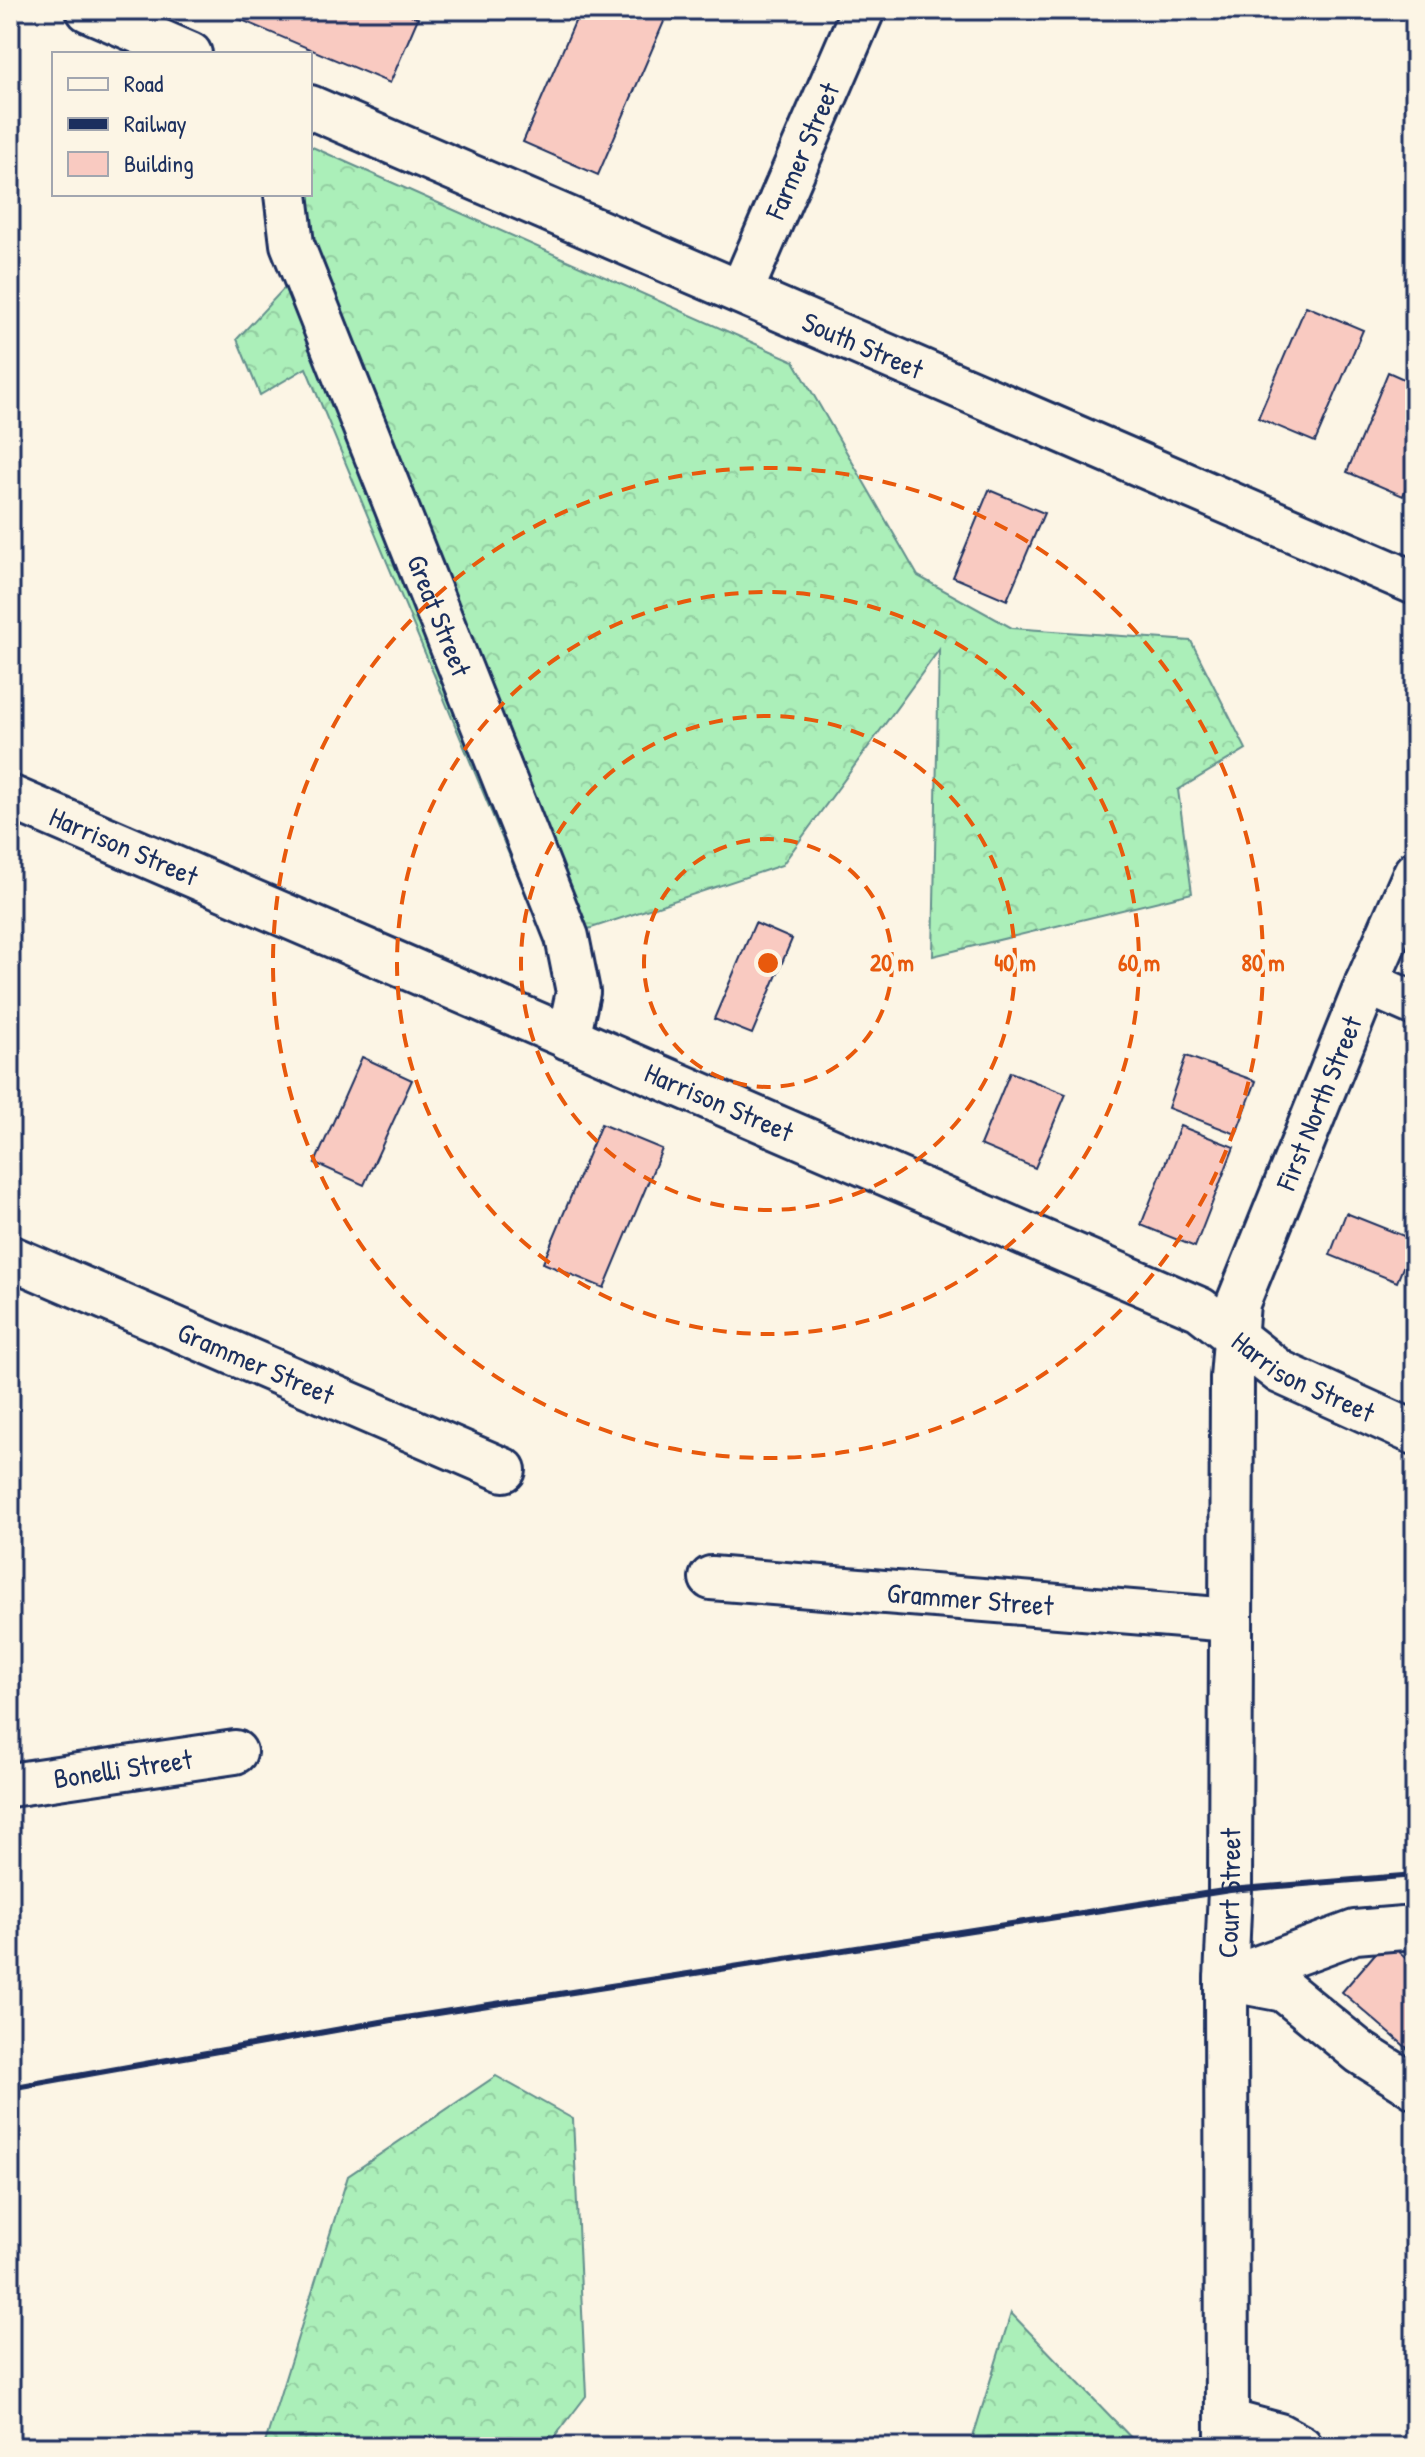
<svg xmlns="http://www.w3.org/2000/svg" width="1425" height="2457" viewBox="0 0 1425 2457" font-family="'Patrick Hand',sans-serif">
<style>
.forest{fill:url(#forest-crowns);stroke:#638f8c;stroke-width:2}
.building{fill:#f9cac1;stroke:#1b2f5e;stroke-width:2}
.lines{fill:none;stroke-linecap:round;stroke-linejoin:round}
.minor-casing{stroke:#1b2f5e;stroke-width:48}
.minor{stroke:#fcf5e5;stroke-width:42}
.rail{stroke:#1b2f5e;stroke-width:6}
.ring{fill:none;stroke:#e8590c;stroke-width:4;stroke-dasharray:14 10}
.labels{text-anchor:middle;stroke-width:7;stroke-linejoin:round;paint-order:stroke}
.street-label{font-size:28px;fill:#1b2f5e;stroke:#fcf5e5}
.centre{fill:#e8590c;stroke:#fcf5e5;stroke-width:4}
.ring-label{font-size:24px;text-anchor:middle;font-weight:bold;fill:#e8590c;stroke:#fcf5e5;stroke-width:7;stroke-linejoin:round;paint-order:stroke}
</style>
<defs>
<pattern id="forest-crowns" width="20" height="18" patternUnits="userSpaceOnUse" patternTransform="scale(2)"><rect width="20" height="18" fill="#abefb9"/><path d="M2 6a3 3 0 1 1 6 0M12 15a3 3 0 1 1 6 0" fill="none" stroke="#93cda1"/></pattern>
</defs>
<rect width="100%" height="100%" fill="#fcf5e5"/>
<filter id="ink" filterUnits="userSpaceOnUse"><feTurbulence type="fractalNoise" baseFrequency=".0125" numOctaves="2"/><feDisplacementMap in="SourceGraphic" scale="16" xChannelSelector="R" yChannelSelector="G"/><feConvolveMatrix kernelMatrix="1 2 1 2 8 2 1 2 1" color-interpolation-filters="sRGB"/></filter>
<g filter="url(#ink)">
<path class="forest" d="M 310,146 L 794,361 L 918,576 L 1012,628 L 1191,641 L 1246,749 L 1178,790 L 1192,893 L 933,956 L 939,650 L 782,865 L 546,943 L 306,368 L 260,395 L 237,339 L 290,282 L 276,194 L 310,194 Z
M 496,2076 L 573,2119 L 586,2396 L 547,2447 L 260,2447 L 265,2443 L 348,2176 Z
M 1011,2313 L 1139,2446 L 1139,2447 L 970,2447 Z"/>
<path class="building" d="M 226,10 L 398,10 L 418,18 L 390,83 L 225,13 Z
M 580,10 L 669,10 L 598,175 L 523,142 Z
M 1306,306 L 1363,330 L 1315,442 L 1258,418 Z
M 1388,372 L 1415,384 L 1415,467 L 1403,496 L 1347,472 Z
M 989,490 L 1044,513 L 1007,600 L 953,577 Z
M 755,923 L 792,939 L 752,1034 L 714,1019 Z
M 1186,1056 L 1256,1081 L 1236,1134 L 1168,1108 Z
M 362,1057 L 412,1080 L 364,1185 L 315,1163 Z
M 1010,1072 L 1066,1094 L 1035,1168 L 980,1145 Z
M 601,1124 L 662,1149 L 604,1288 L 543,1263 Z
M 1180,1126 L 1234,1147 L 1195,1247 L 1141,1225 Z
M 1346,1213 L 1414,1240 L 1397,1282 L 1330,1255 Z
M 1386,1941 L 1415,1965 L 1415,2055 L 1342,1992 Z"/>
<g class="lines">
<g class="minor-casing">
<g id="minor">
<path d="M 88,10 L 190,54"/>
<path id="s1" d="M 310,107 L 1415,583"/>
<path id="s2" d="M 286,194 L 292,244 L 567,937 L 578,992 L 568,1038"/>
<path id="s3" d="M 741,292 L 863,10"/>
<path id="s4" d="M 10,797 L 1200,1309 L 1280,1372 L 1415,1433"/>
<path d="M 1367,983 L 1415,1004"/>
<path id="s5" d="M 10,1257 L 504,1470"/>
<path id="s6" d="M 711,1578 L 1231,1620"/>
<path id="s7" d="M 10,1785 L 235,1752"/>
<path d="M 1226,1979 L 1284,1990 L 1361,2053 L 1415,2087"/>
<path d="M 1227,1979 L 1355,1932 L 1415,1927"/>
<path d="M 1227,2421 L 1279,2435 L 1301,2447"/>
<path id="s8" d="M 1227,2447 L 1226,1979 L 1230,1890 L 1232,1378 L 1238,1303 L 1367,983 L 1415,873"/>
</g>
</g>
<use href="#minor" class="minor"/>
<path class="rail" d="M 10,2088 L 392,2020 L 1230,1890 L 1415,1875"/>
</g>
</g>
<g class="ring">
<circle cx="768" cy="963" r="124"/>
<circle cx="768" cy="963" r="247"/>
<circle cx="768" cy="963" r="371"/>
<circle cx="768" cy="963" r="495"/>
</g>
<g class="labels">
<g class="street-label">
<text dy="10" stroke="none"><textPath href="#s3" startOffset="154">Farmer Street</textPath></text>
<text dy="10" stroke="none"><textPath href="#s1" startOffset="602">South Street</textPath></text>
<text dy="10" stroke="none"><textPath href="#s2" startOffset="450">Great Street</textPath></text>
<text dy="10" stroke="none"><textPath href="#s4" startOffset="124">Harrison Street</textPath></text>
<text dy="10" stroke="none"><textPath href="#s4" startOffset="772">Harrison Street</textPath></text>
<text dy="10" stroke="none"><textPath href="#s8" startOffset="1360">First North Street</textPath></text>
<text dy="10" stroke="none"><textPath href="#s5" startOffset="268">Grammer Street</textPath></text>
<text dy="10" stroke="none"><textPath href="#s4" startOffset="1420">Harrison Street</textPath></text>
<text dy="10" stroke="none"><textPath href="#s6" startOffset="260">Grammer Street</textPath></text>
<text dy="10" stroke="none"><textPath href="#s7" startOffset="114">Bonelli Street</textPath></text>
<text dy="10" stroke="none"><textPath href="#s8" startOffset="554">Court Street</textPath></text>
</g>
</g>
<circle cx="768" cy="963" r="12" class="centre"/>
<g class="ring-label">
<text x="892" y="971">20 m</text>
<text x="1015" y="971">40 m</text>
<text x="1139" y="971">60 m</text>
<text x="1263" y="971">80 m</text>
</g>
<rect width="1425" height="2457" fill="none" stroke="#fcf5e5" stroke-width="40"/>
<rect x="20" y="20" width="1385" height="2417" fill="none" stroke="#1b2f5e" stroke-width="3" filter="url(#ink)"/>
<rect x="52" y="52" width="260" height="144" fill="#fcf5e5" stroke="#a2a6af" stroke-width="2"/>
<rect x="68" y="78" width="40" height="12" fill="#fcf5e5" stroke="#a2a6af" stroke-width="2"/>
<text x="124" y="92" font-size="24" fill="#1b2f5e">Road</text>
<rect x="68" y="118" width="40" height="12" fill="#1b2f5e" stroke="#a2a6af" stroke-width="2"/>
<text x="124" y="132" font-size="24" fill="#1b2f5e">Railway</text>
<rect x="68" y="152" width="40" height="24" fill="#f9cac1" stroke="#a2a6af" stroke-width="2"/>
<text x="124" y="172" font-size="24" fill="#1b2f5e">Building</text>
</svg>
